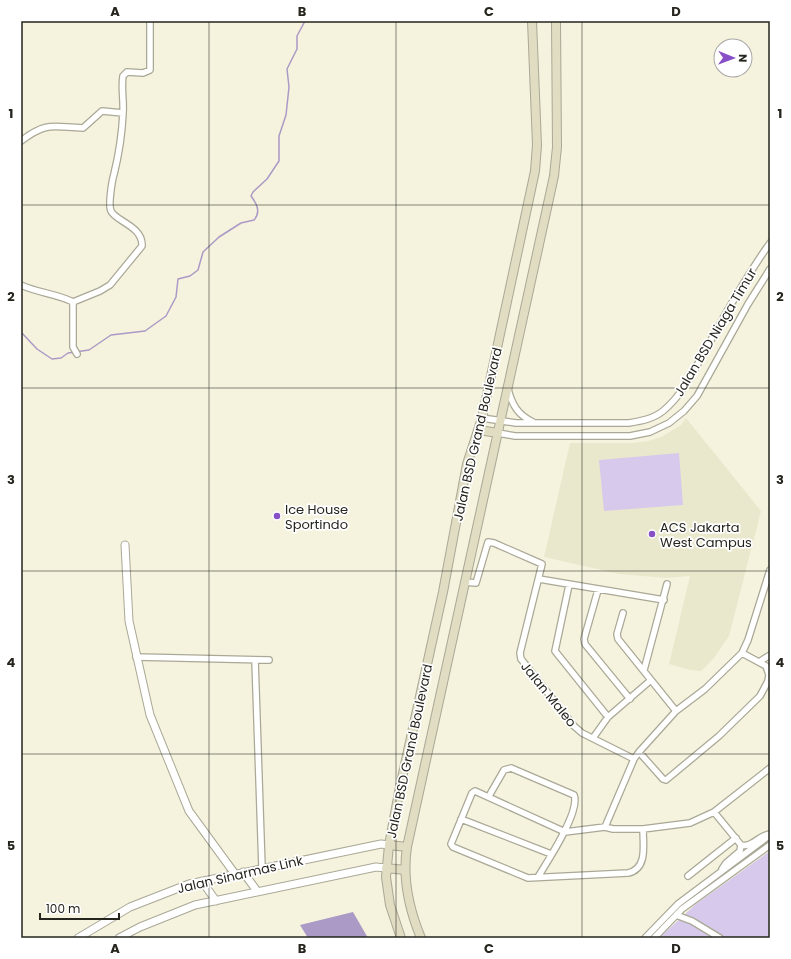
<svg xmlns="http://www.w3.org/2000/svg" width="791" height="959" viewBox="0 0 791 959" font-family="Poppins,sans-serif">
<style>
.built{fill:#eae8cc}
.green{fill:#d6c9eb}
.water{fill:#ab99c6}
.lines{fill:none;stroke-linecap:round;stroke-linejoin:round}
.stream{stroke:#ab99c6;stroke-width:1.5}
.minor-casing{stroke:#aaa896;stroke-width:8}
.tertiary-casing{stroke:#aaa896;stroke-width:9}
.secondary-casing{stroke:#aaa896;stroke-width:10}
.minor{stroke:#fff;stroke-width:5.5}
.tertiary{stroke:#fff;stroke-width:7}
.secondary{stroke:#e0ddc2;stroke-width:8}
.grid{fill:none;stroke:#25241d;stroke-width:1;stroke-opacity:0.55}
.poi-dot{fill:#8750c7;stroke:#fff;stroke-width:1.5}
.labels{text-anchor:middle;stroke-width:3.5;stroke-linejoin:round;paint-order:stroke}
.street-label{font-size:13px;fill:#25241d;stroke:#fff}
.poi-label{font-size:13px;fill:#25241d;stroke:#fff;text-anchor:start}
.neatline{fill:none;stroke:#25241d;stroke-width:1.5}
.grid-label{font-size:13px;text-anchor:middle;font-weight:bold;fill:#25241d}
</style>
<rect width="100%" height="100%" fill="#f5f3de"/>
<path class="built" d="M 686,418 L 761,511 L 729,636 L 714,658 L 701,671 L 690,670 L 669,664 L 690,576 L 666,578 L 619,574 L 544,557 L 570,443 L 632,443 L 648,441 L 661,437 L 681,425 Z"/>
<path class="green" d="M 679,453 L 683,505 L 604,511 L 599,460 Z
M 770,851 L 770,938 L 659,938 L 696,904 Z"/>
<path class="water" d="M 353,912 L 368,938 L 308,938 L 300,925 Z"/>
<g class="lines">
<path class="stream" d="M 21,332 L 37,349 L 52,359 L 61,358 L 68,353 L 89,350 L 111,335 L 145,331 L 166,316 L 176,297 L 178,279 L 190,276 L 198,270 L 203,252 L 219,237 L 241,223 L 254,220 C 261,212 257,204 251,196 L 253,192 L 267,179 L 279,161 L 279,136 L 286,115 L 289,87 L 287,69 L 297,49 L 297,36 L 305,21"/>
<g class="minor-casing">
<path id="minor" d="M 21,141 C 47,121 53,127 83,128 L 102,111 L 123,113
M 21,285 C 38,293 58,294 73,302 L 73,347 L 77,354
M 73,302 L 100,291 L 110,285 L 142,246 C 143,226 115,221 111,211 C 108,205 112,181 114,174 C 119,154 122,134 123,113 C 124,101 121,88 123,76 L 127,72 L 143,73 L 150,70 L 150,21
M 508,389 C 512,405 518,415 533,422
M 482,418 L 516,423 L 629,423 C 641,421 653,419 663,411 C 685,393 697,364 711,340 C 729,307 748,274 770,243
M 498,433 L 515,436 L 630,436 L 650,432 L 669,423 L 684,411 L 697,396 L 748,304 L 770,269
M 539,579 L 664,600
M 465,582 L 476,583 L 488,542 L 494,543 L 542,564 L 520,653 L 521,659 L 574,726 L 582,733 L 634,759
M 569,585 L 555,651 L 608,717
M 598,590 L 584,639 L 585,644 L 630,699
M 623,613 L 617,634 L 618,639 L 676,711
M 136,657 L 269,660
M 255,660 L 262,868
M 759,662 L 770,655
M 644,670 L 667,584
M 593,738 L 608,717 L 651,680
M 639,752 L 663,779 L 666,780 L 719,736 L 760,696 L 768,681 L 769,675 L 766,666 L 742,653
M 489,796 L 504,770 L 511,768 L 574,795 C 581,811 547,862 538,877
M 714,812 L 741,845
M 461,819 L 551,854
M 605,827 L 613,829 L 643,829 L 690,823 L 714,812 L 770,768
M 643,829 C 643,844 648,869 628,873 L 528,878 L 453,847 L 451,844 L 472,793 L 475,791 L 565,832 L 605,827 L 634,759 L 639,752 L 676,711 L 705,689 L 742,653 L 748,640 L 770,570
M 722,869 L 726,863 L 740,851 L 741,845 C 752,848 759,835 770,834
M 688,876 L 736,838
M 676,915 L 692,921 L 720,938
M 645,938 L 678,904 L 770,835
M 654,938 L 682,909 L 770,845"/>
</g>
<g class="tertiary-casing">
<path id="tertiary" d="M 125,545 L 129,621 L 150,715 L 189,811 L 235,874
M 243,872 L 257,891
M 202,881 L 216,901
M 78,938 L 130,907 L 189,884 L 381,844 L 389,845
M 119,938 L 140,927 L 195,905 L 376,867 L 386,868"/>
</g>
<g class="secondary-casing">
<path id="secondary" d="M 479,430 L 498,433
M 389,845 L 407,847
M 386,868 L 405,870
M 401,938 L 390,905 L 386,877 L 389,845 L 400,787 L 443,592 L 467,464 L 482,418 L 535,171 L 537,145 L 532,21
M 421,938 C 409,909 402,879 407,847 L 554,176 L 557,147 L 556,21"/>
</g>
<use href="#minor" class="minor"/>
<use href="#tertiary" class="tertiary"/>
<use href="#secondary" class="secondary"/>
</g>
<path class="grid" d="M 209,21 L 209,938M 396,21 L 396,938M 582,21 L 582,938M 21,205 L 770,205M 21,388 L 770,388M 21,571 L 770,571M 21,754 L 770,754"/>
<g class="poi-dot">
<circle cx="277" cy="516" r="4"/>
<circle cx="652" cy="534" r="4"/>
</g>
<g class="labels">
<g class="street-label">
<text transform="translate(715 332) rotate(-59)" y="5">Jalan BSD Niaga Timur</text>
<text transform="translate(477 434) rotate(-77)" y="5">Jalan BSD Grand Boulevard</text>
<text transform="translate(549 694) rotate(51)" y="5">Jalan Maleo</text>
<text transform="translate(409 751) rotate(-78)" y="5">Jalan BSD Grand Boulevard</text>
<text transform="translate(240 874) rotate(-13)" y="5">Jalan Sinarmas Link</text>
</g>
<g class="poi-label">
<text x="285" y="514">Ice House<tspan x="285" dy="15">Sportindo</tspan></text>
<text x="660" y="532">ACS Jakarta<tspan x="660" dy="15">West Campus</tspan></text>
</g>
</g>
<rect width="791" height="959" fill="none" stroke="#ffffff" stroke-width="44"/>
<g transform="translate(733 58) rotate(91)"><circle r="19" fill="#ffffff" stroke="#a8a7a5"/>
<path d="M0-3L7 15L0 10L-7 15Z" fill="#8750c7"/>
<text y="-6" font-size="11" font-weight="bold" text-anchor="middle" fill="#25241d">N</text>
</g>
<path d="M40 913v6h79v-6" fill="none" stroke="#25241d" stroke-width="2"/>
<text x="46" y="913" font-size="12" fill="#25241d" stroke="#ffffff" stroke-width="3" paint-order="stroke">100 m</text>
<rect x="22" y="22" width="747" height="915" class="neatline"/>
<g class="grid-label">
<text x="115" y="16">A</text>
<text x="302" y="16">B</text>
<text x="489" y="16">C</text>
<text x="676" y="16">D</text>
<text x="11" y="118">1</text>
<text x="780" y="118">1</text>
<text x="11" y="301">2</text>
<text x="780" y="301">2</text>
<text x="11" y="484">3</text>
<text x="780" y="484">3</text>
<text x="11" y="667">4</text>
<text x="780" y="667">4</text>
<text x="11" y="850">5</text>
<text x="780" y="850">5</text>
<text x="115" y="953">A</text>
<text x="302" y="953">B</text>
<text x="489" y="953">C</text>
<text x="676" y="953">D</text>
</g>
</svg>
